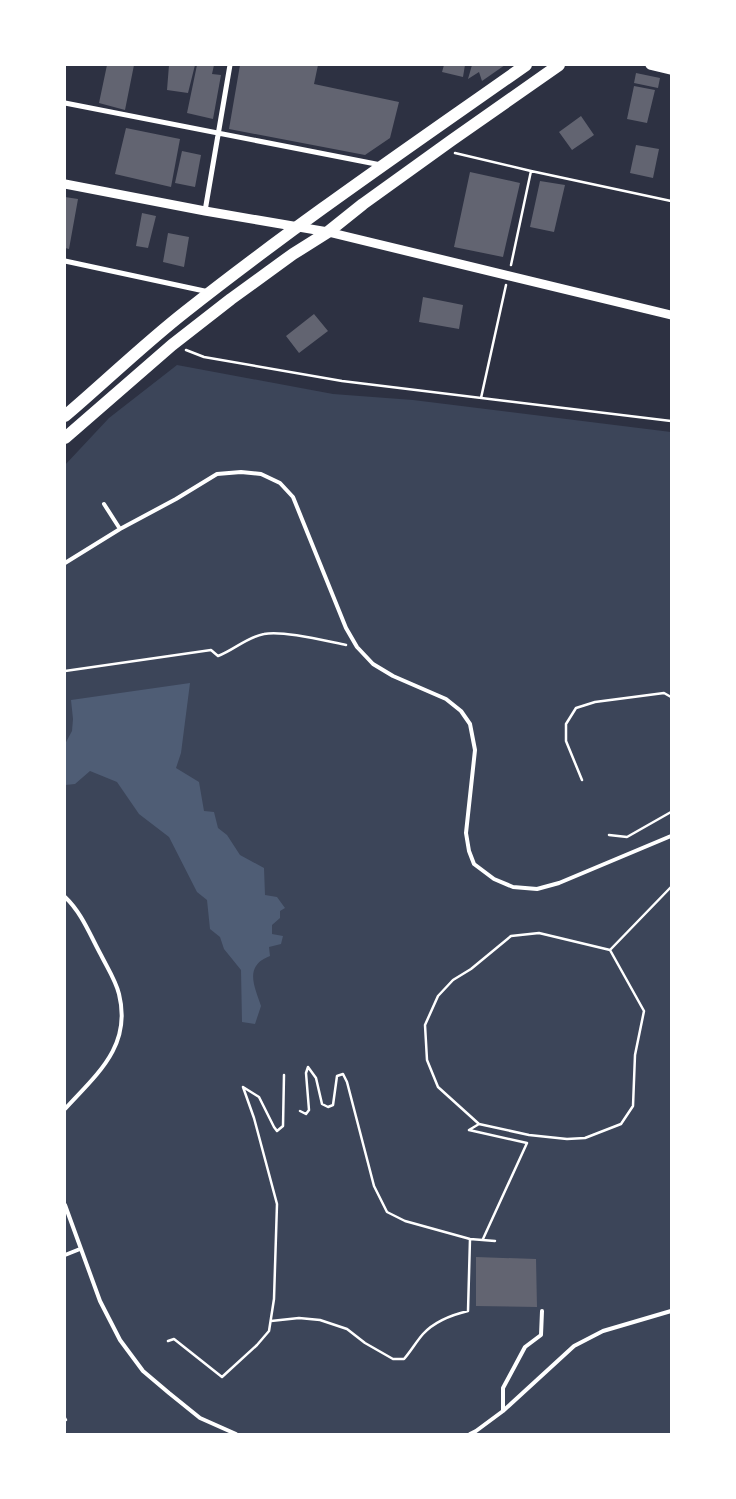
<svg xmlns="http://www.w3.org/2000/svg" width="736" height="1499" viewBox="0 0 736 1499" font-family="Quicksand,sans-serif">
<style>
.green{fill:#3c4559}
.water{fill:#4f5d75}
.building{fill:#626471}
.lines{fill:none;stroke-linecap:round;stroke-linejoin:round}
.path{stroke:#fff;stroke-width:2.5}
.service{stroke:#fff;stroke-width:4}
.minor{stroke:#fff;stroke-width:5}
.tertiary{stroke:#fff;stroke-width:9}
.primary{stroke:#fff;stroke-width:12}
</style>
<rect width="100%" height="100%" fill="#2d3142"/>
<path class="green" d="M 177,365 L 333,394 L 413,400 L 671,432 L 671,1434 L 65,1434 L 65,465 L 109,418 Z"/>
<path class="water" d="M 190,683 L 181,753 L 176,768 L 199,782 L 204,811 L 214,812 L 218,828 L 227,835 L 240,855 L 264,868 L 265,895 L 277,897 L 285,908 L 280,911 L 280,918 L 272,925 L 272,934 L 283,936 L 281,944 L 269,947 L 270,956 C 244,966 254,985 261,1006 L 255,1024 L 242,1022 L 241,970 L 224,949 L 220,937 L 210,929 L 207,900 L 197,892 L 169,837 L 139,814 L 117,782 L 90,771 L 75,784 L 65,785 L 65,744 L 72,731 L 73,719 L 71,700 Z"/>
<path class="building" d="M 107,65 L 134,65 L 125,110 L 99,103 Z
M 169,65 L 195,65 L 188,93 L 167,90 Z
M 197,65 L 214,65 L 212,74 L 221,75 L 213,119 L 187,113 Z
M 240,65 L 318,65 L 314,84 L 399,102 L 390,138 L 365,155 L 229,129 Z
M 444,65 L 465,65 L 463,77 L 442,72 Z
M 472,65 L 505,65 L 482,81 L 479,72 L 468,79 Z
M 636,73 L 660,78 L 658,88 L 634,83 Z
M 634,86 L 655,90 L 647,123 L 627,119 Z
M 581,116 L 594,135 L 572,150 L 559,132 Z
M 126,128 L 180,139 L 171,187 L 115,174 Z
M 636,145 L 659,149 L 653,178 L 630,173 Z
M 182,151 L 201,155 L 195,187 L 175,183 Z
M 470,172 L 520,183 L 503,257 L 454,247 Z
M 540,181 L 565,185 L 554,232 L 530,227 Z
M 65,197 L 78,199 L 69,249 L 65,248 Z
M 142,213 L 156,216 L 148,248 L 136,246 Z
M 168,233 L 189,237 L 184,267 L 163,262 Z
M 423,297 L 463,305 L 459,329 L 419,322 Z
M 314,314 L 328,331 L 299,353 L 286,336 Z
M 476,1257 L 536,1259 L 537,1307 L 476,1306 Z"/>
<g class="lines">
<path class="path" d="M 455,153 L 531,171 L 671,201
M 511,265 L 531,171
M 186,350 L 204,357 L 342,381 L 671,421
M 481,398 L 506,285
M 65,671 L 211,650 L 218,656 C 234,650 247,637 264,634 C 282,630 326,641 346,645
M 582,780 L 566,741 L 566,724 L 576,708 L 595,702 L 664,693 L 671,697
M 609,835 L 627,837 L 671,812
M 539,933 L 610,950 L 644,1011 L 635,1055 L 633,1106 L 621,1124 L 585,1138 L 567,1139 L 529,1135 L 479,1124 L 438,1087 L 427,1060 L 425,1025 L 438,996 L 453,980 L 471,969 L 511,936 Z
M 610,950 L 671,887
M 300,1111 L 306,1114 L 309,1110 L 306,1073 L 308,1067 L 316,1078 L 322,1104 L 328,1107 L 333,1105 L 337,1076 L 343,1074 L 347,1082 L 374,1186 L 387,1212 L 405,1221 L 470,1239 L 495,1241
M 479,1124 L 469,1130 L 527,1143 L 483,1239
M 271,1321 L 299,1318 L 320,1320 L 347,1329 L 365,1343 L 393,1359 L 404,1359 C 411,1351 416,1342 423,1334 C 435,1321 451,1315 468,1311 L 470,1239
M 168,1341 L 174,1339 L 222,1377 L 257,1345 L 269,1331 L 274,1299 L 277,1204 L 254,1118 L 243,1087 L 259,1097 L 274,1127 L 277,1131 L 283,1126 L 284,1075
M 65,1418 L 66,1420"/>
<path class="service" d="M 104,504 L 120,529
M 65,563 L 120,529 L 176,499 L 217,474 L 241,472 L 261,474 L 280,483 L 293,497 L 346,628 L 357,647 L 373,664 L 393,676 L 446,699 L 461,711 L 470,724 L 475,750 L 466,833 L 469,851 L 474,864 L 494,879 L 513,887 L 537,889 L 559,883 L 671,836
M 65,897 C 82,913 90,935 101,955 C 107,967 116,981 119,994 C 132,1046 97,1074 65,1109
M 65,1205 L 100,1301 L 120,1340 L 143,1371 L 169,1393 L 200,1418 L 236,1434
M 65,1255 L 80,1249
M 503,1411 L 503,1388 L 525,1347 L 541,1335 L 542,1311
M 470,1434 L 476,1431 L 503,1411 L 574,1346 L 603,1331 L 671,1311"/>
<path class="minor" d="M 65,103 L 381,165
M 205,211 L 230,65
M 65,261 L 209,292"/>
<path class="tertiary" d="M 650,65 L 671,70
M 65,184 L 205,211 L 328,232 L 671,315"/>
<path class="primary" d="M 65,416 C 105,382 143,345 185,312 C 295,225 411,146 526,65
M 65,438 L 172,345 L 231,299 L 293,254 L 328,232 L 363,204 L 452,140 L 559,65"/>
</g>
<rect width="736" height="1499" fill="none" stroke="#ffffff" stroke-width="132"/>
</svg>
